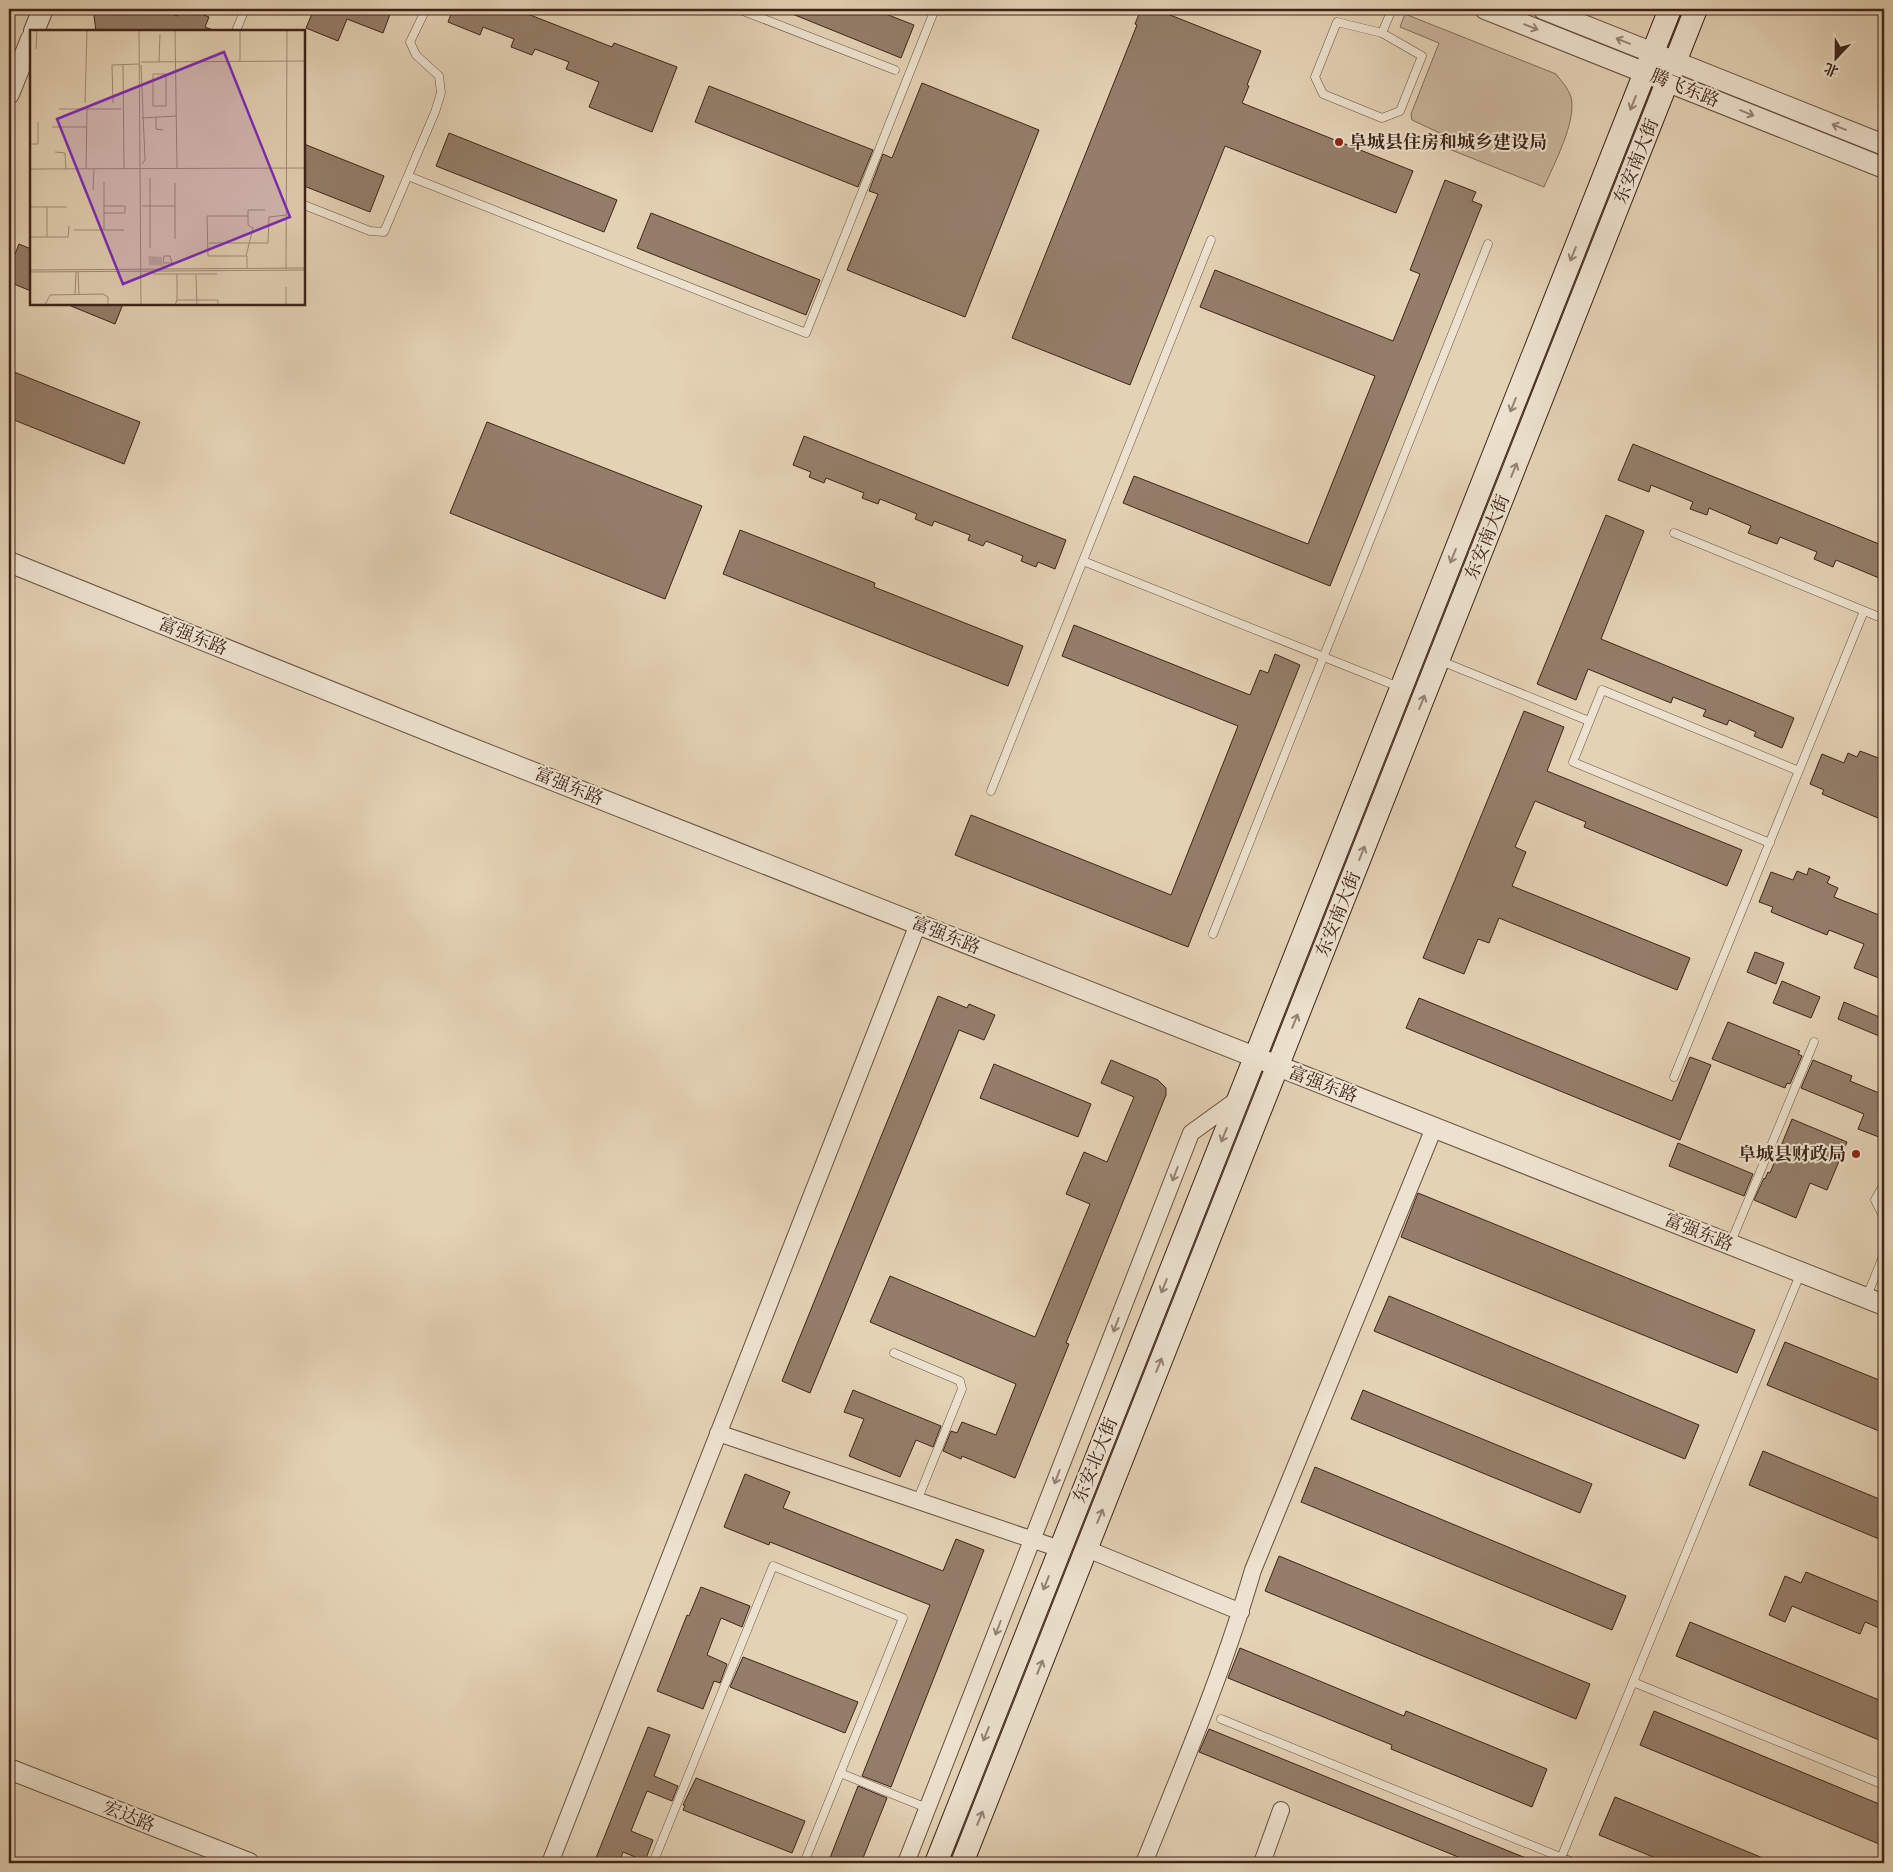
<svg xmlns="http://www.w3.org/2000/svg" width="1893" height="1872" viewBox="0 0 1893 1872" font-family="Cardo,'Noto Serif SC',serif">
<style>
.green{fill:#c8b49a;stroke:#826c59}
.building{fill:#947e6a;stroke:#3d2318}
.lines{fill:none;stroke-linecap:round;stroke-linejoin:round}
.service-casing{stroke:#674f3f;stroke-width:9}
.minor-casing{stroke:#674f3f;stroke-width:18}
.tertiary-casing{stroke:#674f3f;stroke-width:22}
.secondary-casing{stroke:#3d2318;stroke-width:24}
.service{stroke:#ede2cf;stroke-width:8}
.minor{stroke:#ede2cf;stroke-width:16}
.tertiary{stroke:#ede2cf;stroke-width:20}
.secondary{stroke:#ede2cf;stroke-width:22}
.oneway{stroke:#958274}
.poi-dot{fill:#8f2418;stroke:#ede2cf;stroke-width:2}
.labels{text-anchor:middle;stroke-width:4;stroke-linejoin:round;paint-order:stroke}
.street-label{font-size:18px;fill:#3d2318;stroke:#ede2cf}
.poi-label{font-size:18px;font-weight:bold;fill:#3d2318;stroke:#ede2cf;text-anchor:start}
.inset-road{fill:none;stroke:#a18c76;stroke-width:1}
.view{fill:#7b2cbf;fill-opacity:0.15;stroke:#7b2cbf;stroke-width:2.5}
.inset-edge{fill:none;stroke:#3d2318;stroke-width:2.5}
</style>
<rect width="100%" height="100%" fill="#e4d2b5"/>
<filter id="stains"><feTurbulence type="fractalNoise" baseFrequency=".004" numOctaves="4"/><feColorMatrix values="0 0 0 0 .2 0 0 0 0 .09 0 0 0 0 .02 0 0 0 .5 -.17"/></filter>
<radialGradient id="worn" r=".72"><stop offset=".6" stop-color="#630" stop-opacity="0"/><stop offset="1" stop-color="#630" stop-opacity=".3"/></radialGradient>
<path class="green" d="M 1405,14 L 1556,74 C 1562,82 1568,88 1571,97 C 1577,121 1554,164 1544,187 L 1444,147 L 1444,138 L 1442,134 L 1412,120 L 1411,114 L 1439,43 L 1400,27 Z"/>
<path class="building" d="M 97,9 L 159,9 L 177,16 L 180,9 L 189,9 L 209,17 L 205,27 L 213,30 L 96,31 L 94,16 Z
M 314,9 L 392,9 L 383,33 L 347,19 L 338,41 L 306,28 Z
M 453,9 L 515,9 L 612,47 L 614,43 L 677,67 L 652,132 L 589,107 L 599,82 L 566,69 L 569,62 L 535,49 L 532,55 L 511,47 L 514,39 L 483,27 L 480,35 L 448,22 Z
M 780,9 L 873,9 L 914,25 L 901,58 Z
M 1141,9 L 1155,9 L 1261,51 L 1247,85 L 1249,86 L 1242,103 L 1413,171 L 1396,213 L 1225,146 L 1130,385 L 1012,338 L 1137,25 L 1135,24 Z
M 922,83 L 1039,130 L 965,317 L 847,270 L 878,194 L 869,191 L 883,154 L 892,158 Z
M 709,86 L 873,150 L 858,187 L 695,122 Z
M 449,133 L 617,200 L 604,232 L 436,166 Z
M 304,144 L 384,176 L 370,212 L 304,186 Z
M 1445,180 L 1476,192 L 1472,201 L 1482,205 L 1330,586 L 1123,503 L 1134,476 L 1308,544 L 1375,376 L 1200,307 L 1215,270 L 1393,341 L 1420,274 L 1410,270 Z
M 651,213 L 820,280 L 806,315 L 637,248 Z
M 19,244 L 31,249 L 31,291 L 9,282 L 9,269 Z
M 66,304 L 123,304 L 115,324 Z
M 9,370 L 140,422 L 124,464 L 9,418 Z
M 487,422 L 702,506 L 665,599 L 450,513 Z
M 804,436 L 1066,540 L 1055,569 L 1038,562 L 1036,567 L 1021,561 L 1023,556 L 986,541 L 983,546 L 968,540 L 970,535 L 934,521 L 932,526 L 915,519 L 917,514 L 880,499 L 878,504 L 862,498 L 864,493 L 826,478 L 824,483 L 809,477 L 811,472 L 793,465 Z
M 1633,444 L 1884,546 L 1884,580 L 1836,560 L 1833,567 L 1814,559 L 1817,552 L 1780,537 L 1777,544 L 1748,533 L 1751,526 L 1709,508 L 1707,515 L 1690,509 L 1693,502 L 1651,485 L 1649,492 L 1618,480 Z
M 1606,515 L 1644,531 L 1601,639 L 1794,718 L 1782,748 L 1754,736 L 1756,732 L 1729,720 L 1727,725 L 1703,716 L 1706,710 L 1673,697 L 1671,703 L 1588,669 L 1576,700 L 1537,684 Z
M 740,530 L 875,583 L 874,587 L 1023,646 L 1008,686 L 723,574 Z
M 1074,625 L 1250,695 L 1260,670 L 1268,673 L 1275,654 L 1300,665 L 1188,947 L 955,855 L 971,815 L 1171,895 L 1238,726 L 1062,656 Z
M 1524,711 L 1564,727 L 1547,771 L 1742,850 L 1727,886 L 1584,827 L 1586,822 L 1535,801 L 1515,847 L 1526,852 L 1512,886 L 1690,958 L 1677,990 L 1499,918 L 1489,943 L 1478,939 L 1464,974 L 1423,958 Z
M 1860,751 L 1881,759 L 1878,766 L 1884,768 L 1884,814 L 1880,812 L 1878,818 L 1822,794 L 1824,790 L 1810,784 L 1822,754 L 1844,763 L 1848,753 L 1857,757 Z
M 1809,868 L 1830,877 L 1827,883 L 1838,888 L 1834,897 L 1884,917 L 1884,980 L 1854,968 L 1864,944 L 1829,930 L 1827,935 L 1771,912 L 1773,907 L 1759,902 L 1771,872 L 1793,880 L 1797,871 L 1807,875 Z
M 1755,952 L 1784,963 L 1776,984 L 1747,972 Z
M 1782,981 L 1820,997 L 1811,1018 L 1773,1003 Z
M 938,996 L 967,1008 L 969,1004 L 995,1015 L 984,1040 L 959,1030 L 810,1393 L 782,1381 Z
M 1419,998 L 1672,1101 L 1690,1057 L 1711,1065 L 1680,1140 L 1406,1028 Z
M 1844,1002 L 1884,1019 L 1884,1038 L 1838,1019 Z
M 1728,1022 L 1800,1051 L 1798,1054 L 1802,1056 L 1790,1084 L 1787,1083 L 1785,1088 L 1712,1059 Z
M 1111,1060 L 1158,1080 L 1166,1088 L 1166,1095 L 1066,1343 L 1069,1344 L 1015,1478 L 962,1456 L 961,1459 L 943,1451 L 951,1431 L 957,1433 L 962,1422 L 996,1435 L 1016,1384 L 870,1322 L 890,1276 L 1035,1337 L 1090,1204 L 1066,1194 L 1084,1152 L 1107,1162 L 1134,1097 L 1101,1083 Z
M 1813,1060 L 1852,1076 L 1850,1081 L 1884,1095 L 1884,1139 L 1858,1129 L 1864,1114 L 1801,1088 Z
M 994,1064 L 1091,1104 L 1078,1137 L 980,1098 Z
M 1792,1119 L 1847,1142 L 1827,1190 L 1810,1183 L 1796,1218 L 1754,1200 L 1764,1178 L 1765,1179 L 1768,1172 L 1770,1173 Z
M 1678,1143 L 1753,1174 L 1744,1196 L 1669,1166 Z
M 1418,1193 L 1755,1330 L 1737,1373 L 1401,1237 Z
M 1389,1296 L 1699,1425 L 1685,1459 L 1374,1331 Z
M 1785,1342 L 1884,1382 L 1884,1433 L 1767,1385 Z
M 853,1390 L 941,1426 L 933,1447 L 916,1440 L 900,1477 L 849,1456 L 864,1419 L 844,1412 Z
M 1363,1390 L 1592,1484 L 1580,1513 L 1351,1419 Z
M 1763,1451 L 1884,1501 L 1884,1541 L 1749,1485 Z
M 1315,1467 L 1626,1596 L 1612,1630 L 1301,1502 Z
M 745,1474 L 790,1492 L 783,1508 L 943,1571 L 956,1539 L 984,1550 L 891,1787 L 862,1776 L 930,1605 L 770,1542 L 769,1545 L 724,1527 Z
M 1279,1556 L 1590,1684 L 1576,1719 L 1265,1591 Z
M 1806,1572 L 1884,1604 L 1884,1630 L 1865,1622 L 1860,1634 L 1792,1606 L 1785,1622 L 1769,1615 L 1785,1576 L 1801,1583 Z
M 701,1587 L 750,1606 L 742,1627 L 721,1618 L 707,1655 L 727,1664 L 720,1683 L 714,1681 L 703,1709 L 657,1691 L 687,1615 L 689,1616 Z
M 1690,1622 L 1884,1702 L 1884,1742 L 1676,1656 Z
M 1240,1648 L 1404,1716 L 1406,1711 L 1547,1769 L 1532,1807 L 1391,1749 L 1392,1745 L 1228,1678 Z
M 743,1657 L 858,1702 L 845,1733 L 730,1687 Z
M 1654,1711 L 1884,1806 L 1884,1846 L 1640,1745 Z
M 648,1727 L 670,1735 L 654,1776 L 678,1786 L 672,1801 L 647,1791 L 631,1831 L 653,1840 L 645,1861 L 623,1852 L 619,1863 L 594,1863 Z
M 1209,1729 L 1538,1863 L 1473,1863 L 1199,1752 Z
M 696,1778 L 805,1821 L 792,1853 L 683,1810 L 685,1806 L 683,1805 Z
M 858,1786 L 887,1798 L 861,1863 L 828,1863 Z
M 1615,1797 L 1775,1863 L 1668,1863 L 1599,1835 Z"/>
<g class="lines">
<g class="service-casing">
<path id="service" d="M 738,9 L 895,70
M 1337,22 L 1382,33 L 1422,56 L 1400,111 L 1382,118 L 1323,94 L 1315,77 Z
M 236,31 L 245,9
M 1382,33 L 1392,9
M 408,176 L 806,333 L 935,9
M 304,205 L 370,231 L 384,232 L 435,112 L 441,93 L 439,76 L 416,55 L 410,42 L 426,9
M 1674,533 L 1884,619
M 1083,561 L 1399,687
M 1441,661 L 1589,721
M 991,791 L 1211,240
M 1770,843 L 1573,762 L 1602,690 L 1799,771
M 1213,934 L 1488,244
M 1674,1077 L 1864,611
M 1884,1184 L 1875,1200 L 1884,1218
M 1731,1242 L 1814,1042
M 1867,1296 L 1884,1254
M 894,1353 L 960,1381 L 962,1389 L 917,1501
M 1633,1682 L 1884,1785
M 1221,1719 L 1575,1863
M 840,1773 L 927,1808
M 1561,1858 L 1801,1272
M 653,1863 L 773,1566 L 903,1618 L 804,1863"/>
</g>
<g class="minor-casing">
<path id="minor" d="M 718,1433 L 1060,1549
M 1087,1549 L 1241,1612
M 550,1863 L 918,924
M 906,1863 L 1191,1133 L 1238,1099
M 1144,1863 C 1183,1766 1224,1670 1253,1570 L 1434,1128
M 1262,1863 L 1281,1810"/>
</g>
<g class="tertiary-casing">
<path id="tertiary" d="M 1485,9 L 1884,168
M 1543,9 L 1884,145
M 34,31 L 43,9
M 9,94 L 31,39
M 9,562 L 451,740 L 1884,1305
M 9,1769 L 249,1863"/>
</g>
<g class="secondary-casing">
<path id="secondary" d="M 936,1863 L 1670,9
M 962,1863 L 1696,9"/>
</g>
<use href="#service" class="service"/>
<use href="#minor" class="minor"/>
<use href="#tertiary" class="tertiary"/>
<use href="#secondary" class="secondary"/>
</g>
<defs><path id="oneway-shaft" d="M-6 0H5M1.5-3L5.5 0L1.5 3" fill="none" stroke-width="1.6" stroke-linecap="round" stroke-linejoin="round" transform="scale(1.25)"/></defs>
<g class="oneway">
<use href="#oneway-shaft" transform="translate(1531 27) rotate(22)"/>
<use href="#oneway-shaft" transform="translate(1623 41) rotate(-158)"/>
<use href="#oneway-shaft" transform="translate(1633 103) rotate(112)"/>
<use href="#oneway-shaft" transform="translate(1747 113) rotate(22)"/>
<use href="#oneway-shaft" transform="translate(1839 127) rotate(-158)"/>
<use href="#oneway-shaft" transform="translate(1573 254) rotate(112)"/>
<use href="#oneway-shaft" transform="translate(1513 405) rotate(112)"/>
<use href="#oneway-shaft" transform="translate(1514 470) rotate(-68)"/>
<use href="#oneway-shaft" transform="translate(1453 556) rotate(112)"/>
<use href="#oneway-shaft" transform="translate(1422 702) rotate(-68)"/>
<use href="#oneway-shaft" transform="translate(1362 853) rotate(-68)"/>
<use href="#oneway-shaft" transform="translate(1295 1021) rotate(-68)"/>
<use href="#oneway-shaft" transform="translate(1224 1135) rotate(112)"/>
<use href="#oneway-shaft" transform="translate(1175 1174) rotate(111)"/>
<use href="#oneway-shaft" transform="translate(1164 1286) rotate(112)"/>
<use href="#oneway-shaft" transform="translate(1116 1325) rotate(111)"/>
<use href="#oneway-shaft" transform="translate(1159 1365) rotate(-68)"/>
<use href="#oneway-shaft" transform="translate(1057 1477) rotate(111)"/>
<use href="#oneway-shaft" transform="translate(1100 1516) rotate(-68)"/>
<use href="#oneway-shaft" transform="translate(1046 1583) rotate(112)"/>
<use href="#oneway-shaft" transform="translate(998 1628) rotate(111)"/>
<use href="#oneway-shaft" transform="translate(1040 1667) rotate(-68)"/>
<use href="#oneway-shaft" transform="translate(986 1734) rotate(112)"/>
<use href="#oneway-shaft" transform="translate(980 1818) rotate(-68)"/>
</g>
<g class="poi-dot">
<circle cx="1339" cy="142" r="5"/>
<circle cx="1856" cy="1154" r="5"/>
</g>
<g class="labels">
<g class="street-label">
<text transform="translate(1685 88) rotate(22)" y="6">腾飞东路</text>
<text transform="translate(1636 161) rotate(-68)" y="6">东安南大街</text>
<text transform="translate(1487 537) rotate(-68)" y="6">东安南大街</text>
<text transform="translate(193 636) rotate(22)" y="6">富强东路</text>
<text transform="translate(569 786) rotate(22)" y="6">富强东路</text>
<text transform="translate(1338 914) rotate(-68)" y="6">东安南大街</text>
<text transform="translate(946 935) rotate(22)" y="6">富强东路</text>
<text transform="translate(1323 1084) rotate(21)" y="6">富强东路</text>
<text transform="translate(1699 1232) rotate(22)" y="6">富强东路</text>
<text transform="translate(1095 1460) rotate(-68)" y="6">东安北大街</text>
<text transform="translate(129 1816) rotate(22)" y="6">宏达路</text>
</g>
<g class="poi-label">
<text x="1349" y="148">阜城县住房和城乡建设局</text>
<text x="1846" y="1160" text-anchor="end">阜城县财政局</text>
</g>
</g>
<g transform="translate(30 30)">
<rect width="275" height="275" fill="#e4d2b5"/>
<path d="M 118,226 L 132,227 L 132,234 L 136,236 L 119,235 Z" fill="#c8b49a"/>
<path class="inset-road" d="M 109,0 L 111,275M 145,0 L 147,138M 210,0 L 210,31M 6,19 L 7,0M 111,32 L 275,31M 129,32 L 130,4M 93,34 L 94,138M 111,35 L 115,130 L 112,134M 123,44 L 136,44 L 136,76 L 123,76 ZM 55,73 L 57,0M 83,73 L 82,35 L 109,34M 29,79 L 91,79M 126,87 L 126,99 L 133,100M 112,88 L 146,86M 22,97 L 56,97M 0,114 L 8,114 L 8,92M 25,122 L 35,123 L 36,139M 0,139 L 275,138M 56,139 L 57,79M 120,148 L 120,218M 145,153 L 145,209M 63,160 L 64,139M 112,176 L 145,176M 0,177 L 37,177M 74,183 L 95,183 L 95,176 L 74,176M 44,200 L 94,200M 74,200 L 74,152M 0,207 L 38,207 L 39,196M 17,207 L 17,177M 179,213 L 238,213 L 239,187 L 256,185M 134,226 L 140,226 L 142,233 L 133,233 ZM 216,226 L 223,198 L 218,195 L 218,180 L 235,180M 217,239 L 217,226 L 178,226 L 177,186 L 218,186M 256,239 L 257,0M 0,240 L 275,238M 0,242 L 275,240M 48,242 L 49,265M 123,244 L 187,244M 147,244 L 147,270M 166,245 L 167,275M 45,265 L 46,242M 15,275 L 20,265 L 73,264 L 78,267 L 78,275M 145,275 L 147,270 L 188,270 L 188,275M 256,275 L 256,257"/>
<path class="view" d="M 194,22 L 260,187 L 93,254 L 27,89 Z"/>
<rect width="275" height="275" class="inset-edge"/>
</g>
<rect width="1893" height="1872" fill="none" stroke="#e4d2b5" stroke-width="30"/>
<rect x="10" y="10" width="1873" height="1852" fill="none" stroke="#3d2318" stroke-width="2.5"/>
<rect x="15" y="15" width="1863" height="1842" fill="none" stroke="#3d2318"/>
<g transform="translate(1836 58) rotate(202)" stroke="#ede2cf" stroke-width="4" paint-order="stroke">
<path d="M0-4L9 19L0 12L-9 19Z" fill="#3d2318"/>
<text y="-8" font-size="14" font-weight="bold" text-anchor="middle" fill="#3d2318">北</text>
</g>
<rect width="100%" height="100%" filter="url(#stains)"/>
<rect width="100%" height="100%" fill="url(#worn)"/>
</svg>
